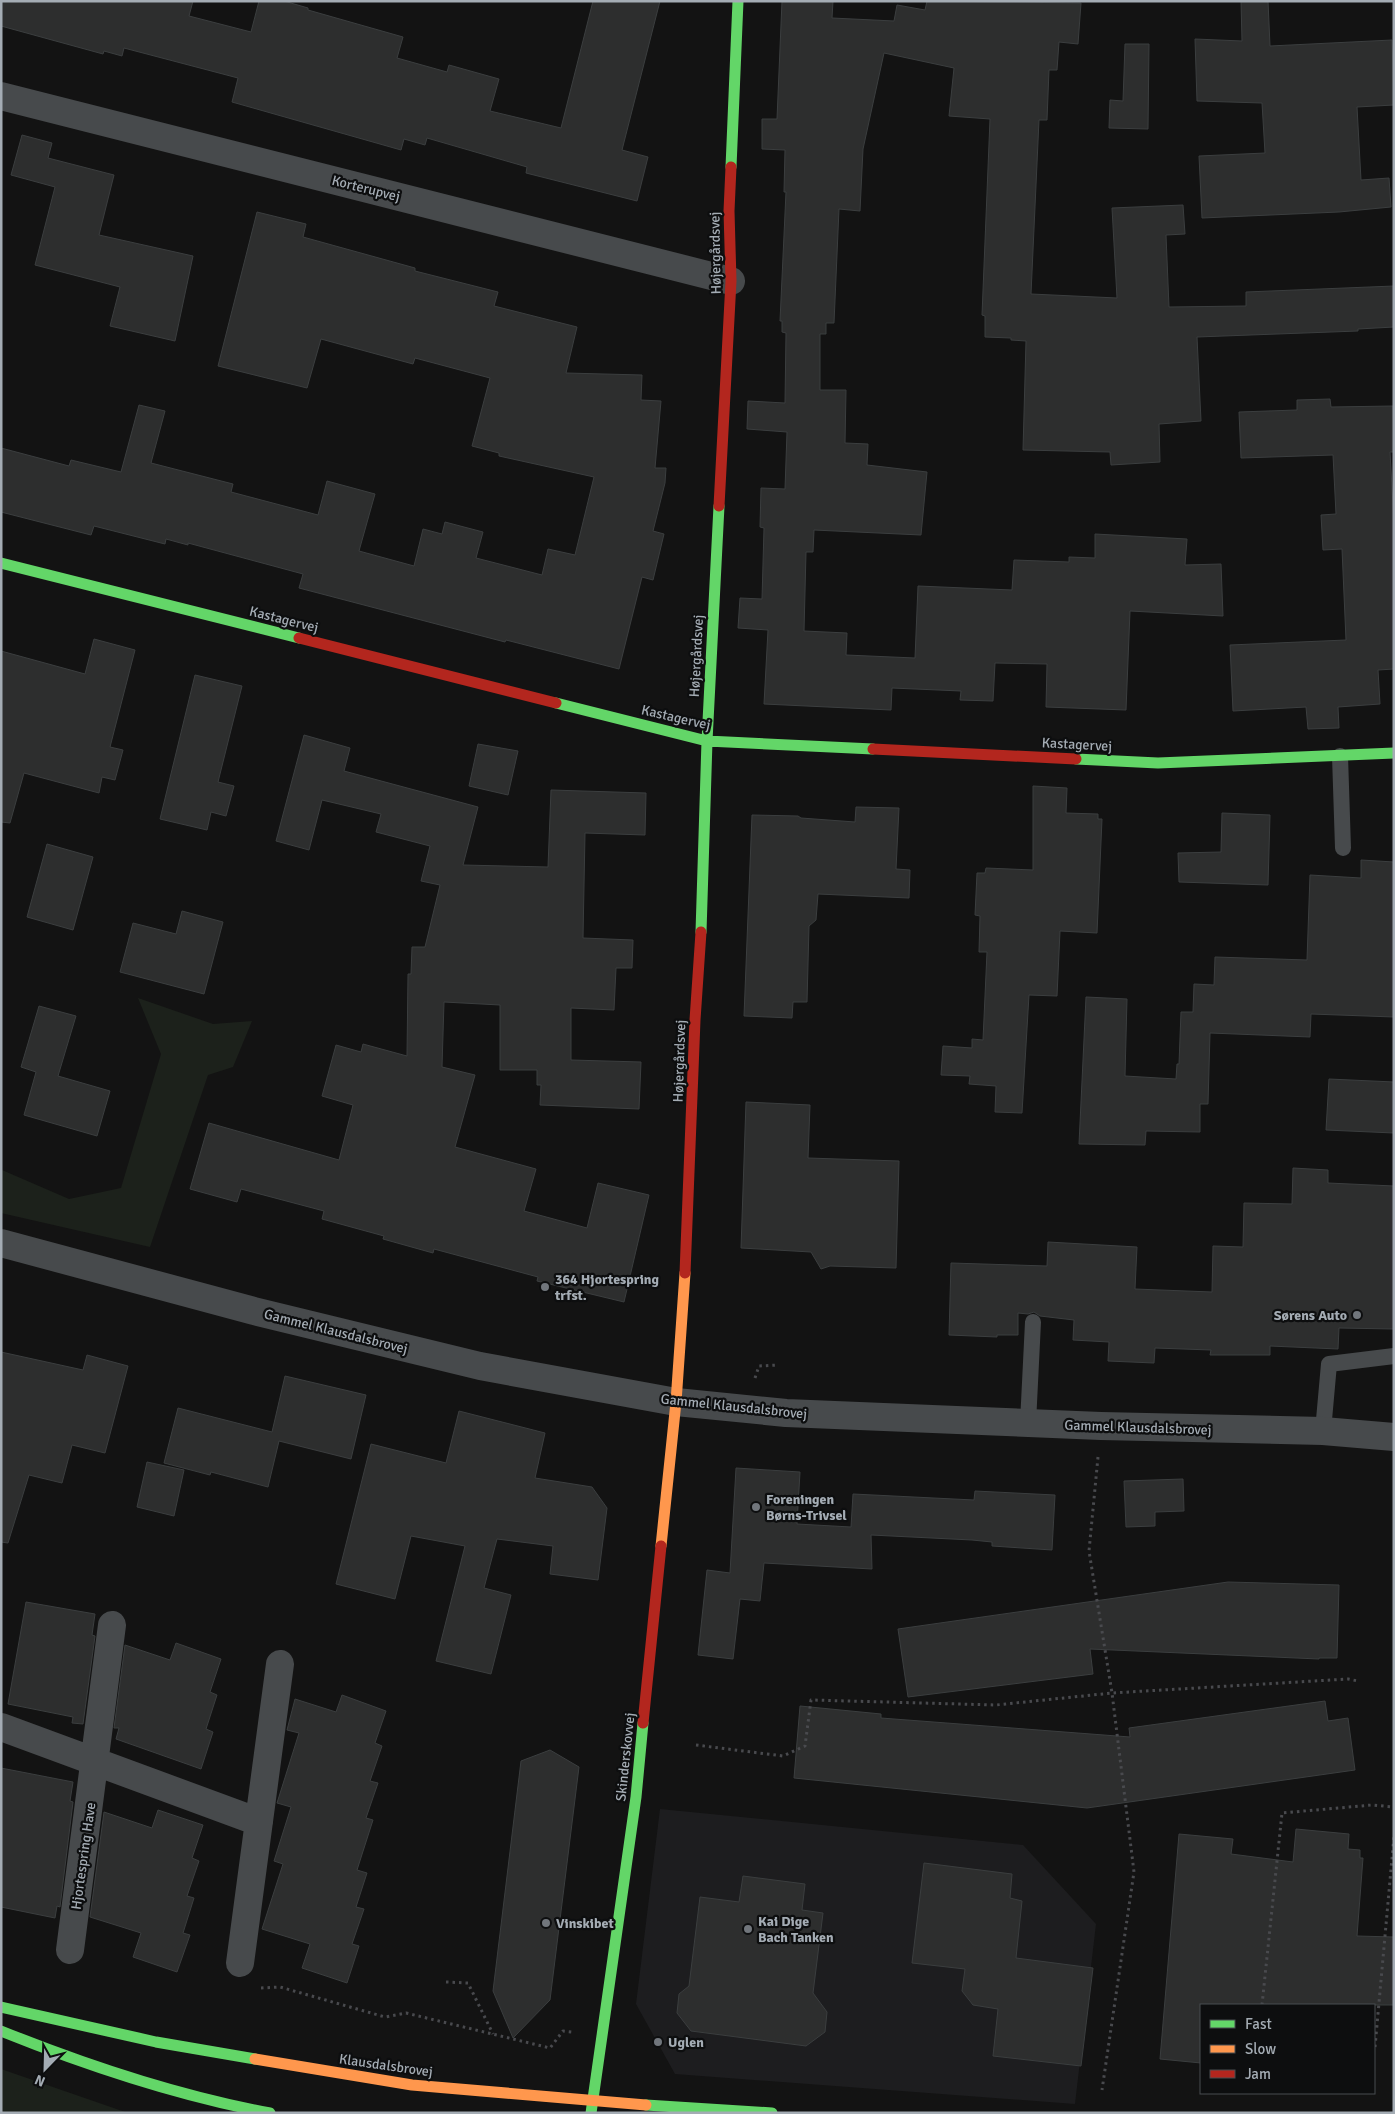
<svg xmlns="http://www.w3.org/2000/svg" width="1395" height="2114" viewBox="0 0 1395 2114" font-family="Signika,sans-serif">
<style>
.built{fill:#1d1d1f}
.green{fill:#1c211b}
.building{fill:#2d2e2e;stroke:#3b3e3f}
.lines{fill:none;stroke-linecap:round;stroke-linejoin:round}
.path{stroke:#494a4e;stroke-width:3;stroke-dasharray:2.5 4;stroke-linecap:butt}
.lane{stroke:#474a4c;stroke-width:16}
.street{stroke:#474a4c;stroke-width:28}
.fast{stroke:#63d668;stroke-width:11}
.slow{stroke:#ff974d;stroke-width:11}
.jam{stroke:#b3261e;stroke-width:11}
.poi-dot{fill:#71767c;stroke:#0d0e0f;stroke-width:2}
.labels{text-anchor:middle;stroke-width:4.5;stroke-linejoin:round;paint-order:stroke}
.street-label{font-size:14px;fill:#a4acb4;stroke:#0d0e0f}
.poi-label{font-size:14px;font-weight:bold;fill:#a4acb4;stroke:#0d0e0f;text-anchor:start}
</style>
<rect width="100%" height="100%" fill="#131313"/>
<path class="built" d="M 660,1809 L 1023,1845 L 1096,1924 L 1075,2104 L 675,2074 L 636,2004 Z"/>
<path class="green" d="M 138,998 L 213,1024 L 252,1021 L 233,1067 L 208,1075 L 150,1247 L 1,1213 L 2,1170 L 69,1199 L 121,1188 L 161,1054 Z
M 1,2069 L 128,2113 L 1,2113 Z"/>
<path class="building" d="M 1,1 L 193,1 L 189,16 L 251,32 L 259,1 L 284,1 L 308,8 L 308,10 L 403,37 L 397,58 L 447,72 L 449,65 L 499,79 L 490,111 L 561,128 L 593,1 L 660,1 L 622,150 L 648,157 L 637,201 L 526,173 L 527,167 L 427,138 L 425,145 L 404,139 L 401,150 L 232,102 L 238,78 L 124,48 L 122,56 L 104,51 L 103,54 L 1,26 Z
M 782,1 L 833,1 L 832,18 L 894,21 L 897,5 L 925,10 L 927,1 L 1081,3 L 1078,44 L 1059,42 L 1057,70 L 1049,70 L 1047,120 L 1039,120 L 1031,294 L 1117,298 L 1112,208 L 1183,205 L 1185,234 L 1166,235 L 1169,307 L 1246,306 L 1246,292 L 1394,286 L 1394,327 L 1358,329 L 1358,331 L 1197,337 L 1201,421 L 1159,424 L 1160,462 L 1111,465 L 1110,452 L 1023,450 L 1026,341 L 1011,340 L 1011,338 L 985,337 L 985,316 L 982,315 L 990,119 L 949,116 L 954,68 L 884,53 L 863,149 L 860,211 L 839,209 L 834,323 L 826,323 L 826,334 L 820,334 L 820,390 L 846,390 L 845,443 L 868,444 L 867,465 L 927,472 L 921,535 L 814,530 L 813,552 L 806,552 L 804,631 L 847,633 L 846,655 L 915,658 L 918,586 L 1012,590 L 1014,560 L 1069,562 L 1069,557 L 1095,558 L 1095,534 L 1187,539 L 1185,565 L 1221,564 L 1223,616 L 1130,611 L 1126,710 L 1046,707 L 1047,664 L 995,663 L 993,701 L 960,700 L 961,691 L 892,688 L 891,710 L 764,704 L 768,630 L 738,628 L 740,598 L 762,599 L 764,528 L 760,527 L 761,488 L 785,489 L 787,432 L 747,429 L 748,401 L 785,403 L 786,333 L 782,332 L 782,321 L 780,321 L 786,192 L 784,192 L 785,150 L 762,149 L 762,119 L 777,119 Z
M 1241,1 L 1268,1 L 1270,46 L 1392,40 L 1394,105 L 1357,107 L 1361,180 L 1389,178 L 1391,207 L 1339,212 L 1202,218 L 1199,156 L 1265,153 L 1262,103 L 1197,101 L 1195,39 L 1242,41 Z
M 1125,44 L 1149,44 L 1148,129 L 1109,128 L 1110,100 L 1123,101 Z
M 22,135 L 52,143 L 48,158 L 114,175 L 99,235 L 193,256 L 175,341 L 110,326 L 120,287 L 35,265 L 55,187 L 11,175 Z
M 257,212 L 306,224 L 303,237 L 415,268 L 415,271 L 498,292 L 494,306 L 577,327 L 566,373 L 642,375 L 641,400 L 661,401 L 655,468 L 666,468 L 665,483 L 653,531 L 664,534 L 653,580 L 642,577 L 619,669 L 506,640 L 505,642 L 299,588 L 303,574 L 188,543 L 188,545 L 166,539 L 165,544 L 94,526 L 91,535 L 1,512 L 1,448 L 69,466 L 71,460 L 121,472 L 139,405 L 165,411 L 151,463 L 233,484 L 231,492 L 318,515 L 327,481 L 375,494 L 359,551 L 414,566 L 423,529 L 442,534 L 445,522 L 483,532 L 476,558 L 542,575 L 548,549 L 575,555 L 594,477 L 499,456 L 499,453 L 472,446 L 490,378 L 415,358 L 413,364 L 321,339 L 307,388 L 218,366 Z
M 1330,399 L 1331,407 L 1393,406 L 1394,452 L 1390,452 L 1394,524 L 1394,669 L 1378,670 L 1380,704 L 1338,707 L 1339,728 L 1308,729 L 1306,707 L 1233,711 L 1230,645 L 1346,640 L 1342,549 L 1323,550 L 1321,515 L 1336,514 L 1333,455 L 1241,458 L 1239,412 L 1297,410 L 1297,400 Z
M 94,639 L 135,650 L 110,747 L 123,750 L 115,780 L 102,777 L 99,793 L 24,773 L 10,823 L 1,822 L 1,651 L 85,674 Z
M 195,675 L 242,686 L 218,782 L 234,786 L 226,816 L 211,812 L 207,830 L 160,819 Z
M 304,735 L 350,748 L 344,771 L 478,807 L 463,865 L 548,867 L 551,790 L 646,793 L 645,835 L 585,833 L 583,938 L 633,940 L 632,968 L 616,968 L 614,1010 L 571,1008 L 571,1060 L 641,1062 L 639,1109 L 540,1105 L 541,1085 L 537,1085 L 537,1070 L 500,1070 L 500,1005 L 444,1002 L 442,1067 L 475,1075 L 455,1147 L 536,1169 L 524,1211 L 587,1228 L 598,1183 L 649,1195 L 624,1302 L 537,1281 L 538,1277 L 434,1249 L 433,1253 L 383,1239 L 384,1236 L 322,1219 L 324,1211 L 241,1189 L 237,1202 L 190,1189 L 209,1123 L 339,1160 L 353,1105 L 322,1096 L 336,1045 L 361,1052 L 363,1044 L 407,1056 L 408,974 L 411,974 L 412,947 L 425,947 L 440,885 L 421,881 L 430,846 L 376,832 L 381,814 L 322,800 L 309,850 L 276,841 Z
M 478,744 L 518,751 L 508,795 L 469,786 Z
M 1033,786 L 1067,788 L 1066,813 L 1098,814 L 1098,819 L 1102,819 L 1097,933 L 1060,931 L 1057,996 L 1029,995 L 1022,1113 L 995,1112 L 996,1086 L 969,1084 L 970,1076 L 941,1075 L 943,1046 L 972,1048 L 972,1039 L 983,1040 L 987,952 L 979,952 L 980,916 L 975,915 L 977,873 L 985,873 L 986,868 L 1033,870 Z
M 856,807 L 899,808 L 896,869 L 910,870 L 909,898 L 818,894 L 816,920 L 809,926 L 807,1002 L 793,1002 L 792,1018 L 744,1016 L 752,815 L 798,816 L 801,818 L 855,822 Z
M 1222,813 L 1270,815 L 1268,885 L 1179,882 L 1178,853 L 1221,852 Z
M 47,844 L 93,857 L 73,930 L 27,917 Z
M 1361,860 L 1394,862 L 1394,1017 L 1311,1014 L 1310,1037 L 1210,1033 L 1208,1104 L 1200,1104 L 1200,1132 L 1146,1131 L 1145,1145 L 1079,1144 L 1086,997 L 1127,999 L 1125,1076 L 1176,1079 L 1177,1064 L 1179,1064 L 1181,1012 L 1193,1012 L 1194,984 L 1214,985 L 1215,957 L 1307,960 L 1310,875 L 1361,878 Z
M 182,911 L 223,922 L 204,994 L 120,972 L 133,923 L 176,934 Z
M 39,1006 L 76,1016 L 58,1076 L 110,1091 L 97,1136 L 24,1115 L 36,1072 L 21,1067 Z
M 1329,1079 L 1394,1082 L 1394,1133 L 1326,1130 Z
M 746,1102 L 810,1105 L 808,1158 L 899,1161 L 896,1268 L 830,1266 L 821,1269 L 811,1252 L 741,1248 Z
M 1293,1168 L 1328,1170 L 1328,1183 L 1394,1186 L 1394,1329 L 1339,1328 L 1338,1349 L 1270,1346 L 1270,1355 L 1210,1355 L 1211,1350 L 1155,1348 L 1154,1363 L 1108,1361 L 1109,1342 L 1073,1340 L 1074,1320 L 1040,1316 L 1034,1312 L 1028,1314 L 1018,1313 L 1018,1335 L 997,1335 L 997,1337 L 949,1335 L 951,1263 L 1047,1266 L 1048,1242 L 1137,1247 L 1135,1289 L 1212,1292 L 1213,1246 L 1243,1247 L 1244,1203 L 1292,1204 Z
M 1,1352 L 83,1370 L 87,1355 L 128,1366 L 105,1453 L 72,1445 L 62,1483 L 29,1475 L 8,1543 L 1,1542 Z
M 285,1376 L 366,1395 L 351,1459 L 279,1441 L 268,1487 L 211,1472 L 210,1475 L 164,1463 L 178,1408 L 272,1432 Z
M 459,1411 L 545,1433 L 535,1478 L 592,1487 L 607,1508 L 598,1580 L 550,1574 L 553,1546 L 497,1539 L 484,1588 L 511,1595 L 491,1674 L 436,1661 L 465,1546 L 411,1536 L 395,1599 L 336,1584 L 371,1444 L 446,1463 Z
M 147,1462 L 184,1470 L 174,1516 L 137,1507 Z
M 736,1468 L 800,1472 L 797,1524 L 851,1527 L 853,1494 L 974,1500 L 975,1491 L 1055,1495 L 1052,1550 L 992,1546 L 992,1542 L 972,1540 L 871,1535 L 872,1569 L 764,1563 L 760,1601 L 740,1599 L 733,1659 L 698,1655 L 707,1570 L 730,1573 Z
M 1183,1479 L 1184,1511 L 1155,1512 L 1155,1526 L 1126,1527 L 1124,1481 Z
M 1228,1582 L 1339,1585 L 1337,1658 L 1319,1658 L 1319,1659 L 1090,1649 L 1093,1674 L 908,1697 L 898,1629 Z
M 26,1602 L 95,1614 L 92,1635 L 95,1636 L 83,1724 L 72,1723 L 73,1717 L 8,1704 Z
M 176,1643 L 221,1659 L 210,1692 L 217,1695 L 206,1729 L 213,1732 L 201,1769 L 116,1739 L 119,1728 L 114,1728 L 125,1645 L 170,1660 Z
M 342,1695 L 386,1711 L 375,1743 L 382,1746 L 370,1781 L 378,1783 L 366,1818 L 373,1820 L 357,1870 L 367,1873 L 356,1907 L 364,1909 L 352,1944 L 359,1946 L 347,1983 L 302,1968 L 310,1944 L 262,1929 L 283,1864 L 274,1861 L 291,1807 L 277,1803 L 299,1733 L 287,1730 L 295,1699 L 336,1712 Z
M 1325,1701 L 1328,1721 L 1348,1718 L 1355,1770 L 1087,1808 L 794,1778 L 800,1706 L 881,1714 L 881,1718 L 1130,1737 L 1129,1728 Z
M 550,1750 L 579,1767 L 550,2000 L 513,2038 L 493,1991 L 521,1761 Z
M 1,1768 L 73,1782 L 70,1801 L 73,1802 L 60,1907 L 57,1906 L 55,1918 L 1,1907 Z
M 158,1810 L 203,1825 L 192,1858 L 199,1861 L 187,1896 L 194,1898 L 183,1933 L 190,1935 L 177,1972 L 133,1957 L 141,1933 L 90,1917 L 104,1812 L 152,1828 Z
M 1296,1829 L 1349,1834 L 1348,1849 L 1360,1850 L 1360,1858 L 1363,1858 L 1357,1936 L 1394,1937 L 1394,2005 L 1201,2005 L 1201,2063 L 1160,2059 L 1179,1834 L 1233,1839 L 1231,1854 L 1293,1862 Z
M 924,1863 L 1012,1874 L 1010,1898 L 1022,1901 L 1016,1958 L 1093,1968 L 1081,2066 L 993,2056 L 998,2009 L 973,2005 L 962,1991 L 965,1969 L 912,1963 Z
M 743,1876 L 805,1884 L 802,1910 L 823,1913 L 813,1993 L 827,2012 L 825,2032 L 806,2046 L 691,2031 L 677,2013 L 679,1994 L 689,1986 L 700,1897 L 739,1902 Z"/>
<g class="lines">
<path class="path" d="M 755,1378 L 759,1366 L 778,1365
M 1098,1457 L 1089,1551 L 1112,1693 L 1134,1872 L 1102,2090
M 696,1745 L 783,1756 L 805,1746 L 811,1700 L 996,1705 L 1112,1693 L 1348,1679 L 1358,1681
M 446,1982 L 468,1983 L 493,2034
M 261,1988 L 280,1987 L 385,2017 L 406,2013 L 550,2048 L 563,2031 L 572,2032
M 1262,2005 L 1282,1813 L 1372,1805 L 1394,1807
M 1375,2047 L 1394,1836"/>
<path class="lane" d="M 1340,756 L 1343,848
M 1028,1423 L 1033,1322
M 1323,1431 L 1329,1364 L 1394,1356"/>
<path class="street" d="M 1,96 L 731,281
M 1,1243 L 254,1311 L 480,1366 L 676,1402 L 786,1413 L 1101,1426 L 1323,1431 L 1394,1437
M 1,1727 L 259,1822
M 70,1950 L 112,1625
M 240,1963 L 280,1664"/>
<path class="fast" d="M 731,167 L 738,1
M 1,563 L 299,638
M 556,703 L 707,741 L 873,749
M 1076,759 L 1158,763 L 1394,753
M 701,932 L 707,741 L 719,506
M 1,2007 L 156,2042 L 255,2059
M 1,2031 C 88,2066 178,2096 270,2113
M 646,2105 L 772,2113
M 591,2113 L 636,1797 L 643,1723"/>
<path class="slow" d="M 661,1546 L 676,1402 L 685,1273
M 255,2059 L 412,2085 L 646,2105"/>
<path class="jam" d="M 719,506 L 731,281 L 729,211 L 731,167
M 299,638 L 556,703
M 873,749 L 1076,759
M 685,1273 L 695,1020 L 701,932
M 643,1723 L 661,1546"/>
</g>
<g class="poi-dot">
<circle cx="545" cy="1287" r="5"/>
<circle cx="1357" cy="1315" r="5"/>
<circle cx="756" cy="1507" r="5"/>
<circle cx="546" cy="1923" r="5"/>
<circle cx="748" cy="1929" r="5"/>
<circle cx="658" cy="2042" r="5"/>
</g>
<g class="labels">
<g class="street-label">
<text transform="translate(366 188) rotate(14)" y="5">Korterupvej</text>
<text transform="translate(715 253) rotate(-91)" y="5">Højergårdsvej</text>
<text transform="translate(284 619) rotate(14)" y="5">Kastagervej</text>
<text transform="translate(696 656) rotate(-87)" y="5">Højergårdsvej</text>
<text transform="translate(676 717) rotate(13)" y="5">Kastagervej</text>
<text transform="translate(1077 744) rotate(3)" y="5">Kastagervej</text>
<text transform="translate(679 1061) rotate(-88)" y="5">Højergårdsvej</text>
<text transform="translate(336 1331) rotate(14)" y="5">Gammel Klausdalsbrovej</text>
<text transform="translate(734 1406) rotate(6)" y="5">Gammel Klausdalsbrovej</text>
<text transform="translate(1138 1427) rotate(2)" y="5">Gammel Klausdalsbrovej</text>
<text transform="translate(625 1757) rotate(-84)" y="5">Skinderskovvej</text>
<text transform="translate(83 1856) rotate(-82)" y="5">Hjortespring Have</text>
<text transform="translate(386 2065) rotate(8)" y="5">Klausdalsbrovej</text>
</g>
<g class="poi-label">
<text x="555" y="1284">364 Hjortespring<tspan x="555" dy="16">trfst.</tspan></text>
<text x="1347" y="1320" text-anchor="end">Sørens Auto</text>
<text x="766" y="1504">Foreningen<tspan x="766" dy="16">Børns-Trivsel</tspan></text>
<text x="758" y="1926">Kai Dige<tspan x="758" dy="16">Bach Tanken</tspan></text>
<text x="556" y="1928">Vinskibet</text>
<text x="668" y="2047">Uglen</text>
</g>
</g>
<rect width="1395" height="2114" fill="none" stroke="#a4acb4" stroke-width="5"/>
<rect x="1200" y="2004" width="175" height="90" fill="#0d0e0f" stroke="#494d51"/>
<rect x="1210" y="2020" width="25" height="8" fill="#63d668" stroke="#494d51"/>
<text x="1245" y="2029" font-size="15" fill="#a4acb4">Fast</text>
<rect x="1210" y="2045" width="25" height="8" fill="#ff974d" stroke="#494d51"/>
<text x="1245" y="2054" font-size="15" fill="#a4acb4">Slow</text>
<rect x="1210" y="2070" width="25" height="8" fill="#b3261e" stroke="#494d51"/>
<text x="1245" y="2079" font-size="15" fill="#a4acb4">Jam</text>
<g transform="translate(45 2069) rotate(203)" stroke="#0d0e0f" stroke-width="4" paint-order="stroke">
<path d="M0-4L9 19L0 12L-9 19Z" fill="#a4acb4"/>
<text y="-8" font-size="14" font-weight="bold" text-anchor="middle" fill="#a4acb4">N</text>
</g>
</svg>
